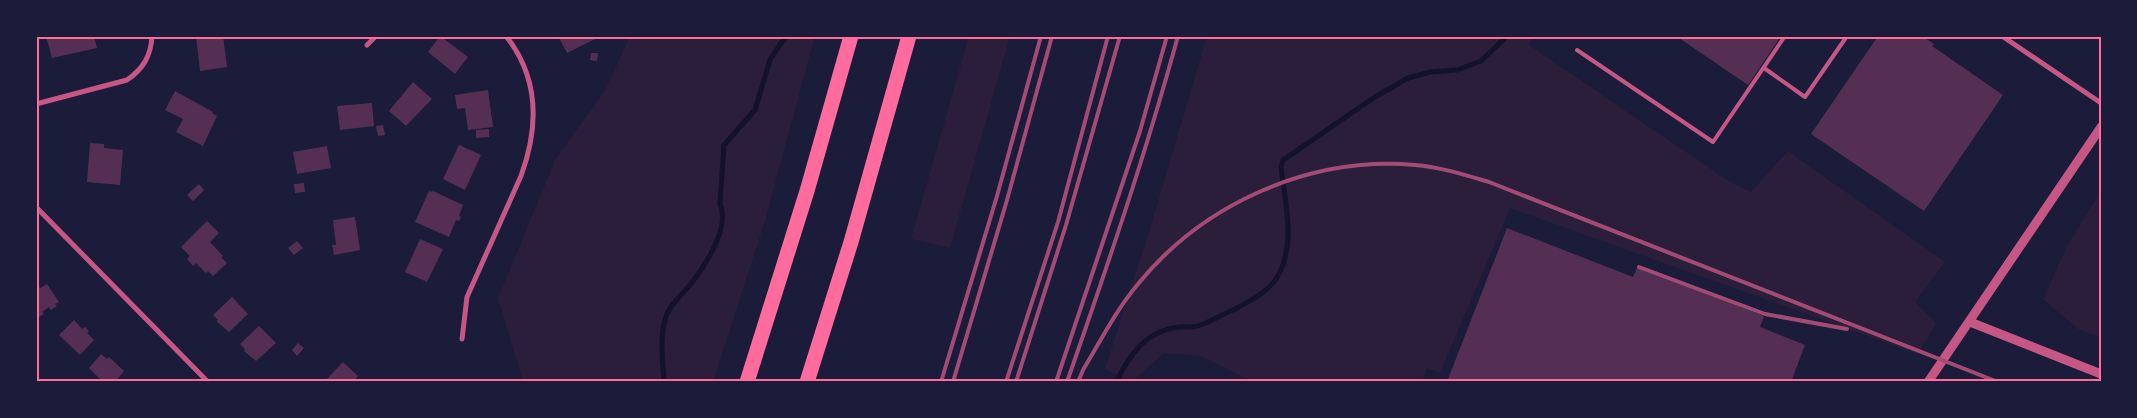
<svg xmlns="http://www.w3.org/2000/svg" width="2137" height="418" viewBox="0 0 2137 418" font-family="'Exo 2',sans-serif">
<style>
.green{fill:#2a1e3b}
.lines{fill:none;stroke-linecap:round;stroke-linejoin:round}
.stream{stroke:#12122b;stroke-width:5}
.building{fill:#542f53}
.service{stroke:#c65784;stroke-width:4}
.minor{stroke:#c65784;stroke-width:5}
.tertiary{stroke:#c65784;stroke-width:9}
.motorway{stroke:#ff6b9d;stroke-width:15}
.rail{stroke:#a44b75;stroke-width:4}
.neatline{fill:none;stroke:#ff6b9d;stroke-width:2}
</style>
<rect width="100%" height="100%" fill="#1b1b3a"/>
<path class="green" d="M 626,36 L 815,36 L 765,221 L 713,382 L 523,382 L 498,298 L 556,158 L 604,92 L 628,41 Z
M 969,36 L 1010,36 L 950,248 L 911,239 Z
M 1207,36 L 1532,36 L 1529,45 L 1727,180 L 1751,192 L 1788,151 L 1945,262 L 1915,302 L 1936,323 L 1918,354 L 1510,208 L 1440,373 L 1427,368 L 1422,382 L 1254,382 L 1200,356 L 1164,353 L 1132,382 L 1105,369 L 1149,232 Z
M 2101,191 L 2101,338 L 2078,329 L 2043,299 L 2067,246 Z"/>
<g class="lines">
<path class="stream" d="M 664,382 C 663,361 659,337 666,317 C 670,304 681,296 689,286 C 704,268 731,227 720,204 L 724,145 L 755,110 L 770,60 L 781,43 L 788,36
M 1116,382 C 1130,354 1146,331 1179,327 C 1185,326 1192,328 1198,326 C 1210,322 1221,315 1233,310 C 1248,302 1266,294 1276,279 C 1297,248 1285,202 1281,167 L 1283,160 L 1375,97 L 1408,78 L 1430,72 L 1457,70 L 1481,61 L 1507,36"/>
</g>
<path class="building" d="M 46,36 L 94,36 L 97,48 L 52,58 Z
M 196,36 L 223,36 L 227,67 L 200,71 Z
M 440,36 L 468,57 L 455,74 L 428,52 Z
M 558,36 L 594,36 L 595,39 L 567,53 Z
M 1676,36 L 1781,36 L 1748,85 Z
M 1878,36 L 1922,36 L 1934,44 L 1932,46 L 2003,95 L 1924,211 L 1811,134 Z
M 591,53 L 598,53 L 597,61 L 590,60 Z
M 413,82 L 432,99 L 406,126 L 389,111 Z
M 488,90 L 493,127 L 468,130 L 465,108 L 457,109 L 455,95 Z
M 175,91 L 213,112 L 212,113 L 217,116 L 203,146 L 176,132 L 183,119 L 165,110 Z
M 372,103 L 374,126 L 340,130 L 337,106 Z
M 383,125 L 385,135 L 378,136 L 376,126 Z
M 489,129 L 489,137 L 476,138 L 476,130 Z
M 90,143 L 104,144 L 104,148 L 123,150 L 120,185 L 87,182 Z
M 459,145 L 481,155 L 465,190 L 443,179 Z
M 327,146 L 331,168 L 297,174 L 293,152 Z
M 304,183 L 305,192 L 295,193 L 294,184 Z
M 199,184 L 204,190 L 193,201 L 187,195 Z
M 429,191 L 432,192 L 433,191 L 463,205 L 459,216 L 461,217 L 459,221 L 456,220 L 449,237 L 415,222 Z
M 355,217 L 360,250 L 334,255 L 332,245 L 336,245 L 333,220 Z
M 207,221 L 219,233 L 210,242 L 223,256 L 221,257 L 227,263 L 213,276 L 208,271 L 206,273 L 196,263 L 193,266 L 187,259 L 190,256 L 181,247 Z
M 1507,228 L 1633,277 L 1638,266 L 1764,316 L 1760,327 L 1805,345 L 1791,382 L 1456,382 L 1448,379 Z
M 420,239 L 443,249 L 427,282 L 405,272 Z
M 297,241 L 303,248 L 294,255 L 288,248 Z
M 47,284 L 59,302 L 55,304 L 57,306 L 51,310 L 49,307 L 42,312 L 44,314 L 39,317 L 38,314 L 36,315 L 36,287 L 38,286 L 40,288 Z
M 232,297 L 248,314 L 229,332 L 216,321 L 218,320 L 213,315 Z
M 74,320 L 82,329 L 85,327 L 89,331 L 87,333 L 94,340 L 80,355 L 59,335 Z
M 259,326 L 276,343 L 256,361 L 244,351 L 245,349 L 240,344 Z
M 298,343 L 304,348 L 297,356 L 292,350 Z
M 101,354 L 107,359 L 109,357 L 124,371 L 115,382 L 103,382 L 89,368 Z
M 343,362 L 358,376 L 353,382 L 324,382 Z"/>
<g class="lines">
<path class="service" d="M 1577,50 L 1713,142 L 1785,36
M 1764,68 L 1805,97 L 1847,36"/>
<path class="minor" d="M 2002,36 L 2101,103
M 367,45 L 376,36
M 36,104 L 127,80 C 143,69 151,56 152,36
M 36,207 L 208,382
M 462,339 L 467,297 L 521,176 C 539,127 540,79 506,36"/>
<path class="tertiary" d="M 1970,322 L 2101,374
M 1928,382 L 2101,127"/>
<path class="motorway" d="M 747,382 L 807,191 L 851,36
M 807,382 L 851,242 L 909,36"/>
<path class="rail" d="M 1639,267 L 1765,314 L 1847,329
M 941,382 L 997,196 L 1041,36
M 953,382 L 1007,200 L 1052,36
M 1006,382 L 1058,222 L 1108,36
M 1016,382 L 1066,225 L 1120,36
M 1056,382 L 1140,131 L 1167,36
M 1067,382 C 1107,267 1146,153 1178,36
M 1078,382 L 1083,370 C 1100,342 1116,310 1138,284 C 1204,203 1310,156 1415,165 C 1440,167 1465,175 1489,182 L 1998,382"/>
</g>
<rect width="2137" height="418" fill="none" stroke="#1b1b3a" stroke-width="75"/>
<rect x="38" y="38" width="2062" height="342" class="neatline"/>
</svg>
